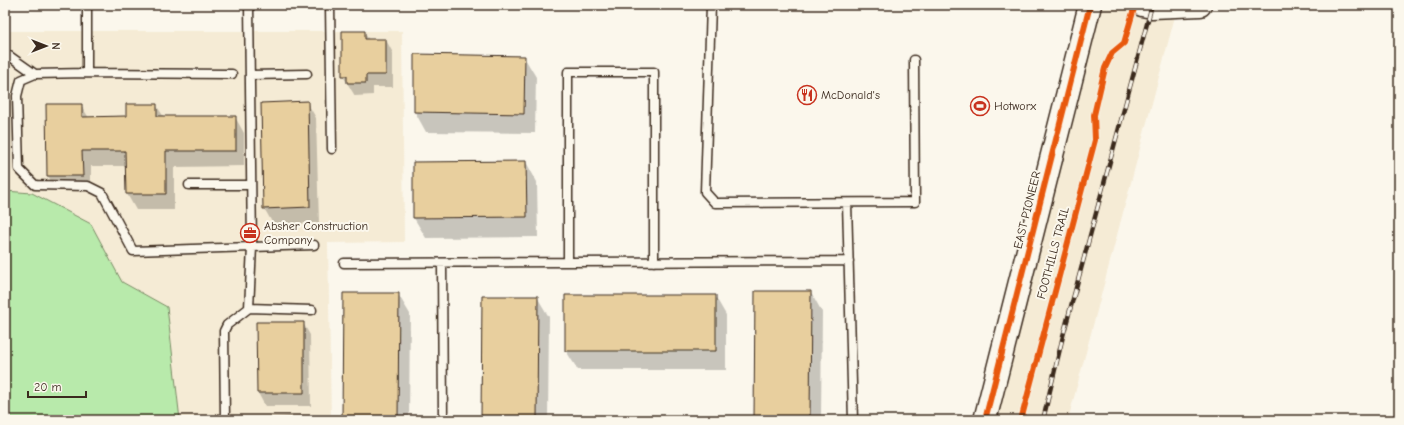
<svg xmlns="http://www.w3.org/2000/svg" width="1404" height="425" viewBox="0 0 1404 425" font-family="'Comic Neue',sans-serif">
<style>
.built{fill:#f5ebd5}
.green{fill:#b8eaab;stroke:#7a8a64}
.shadow{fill:#0003}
.building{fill:#e8cf9e;stroke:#3b2a1e}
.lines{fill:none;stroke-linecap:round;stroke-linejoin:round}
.lane-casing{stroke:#3b2a1e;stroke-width:11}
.secondary-casing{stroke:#3b2a1e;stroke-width:25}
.lane{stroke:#fbf7ec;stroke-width:8}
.secondary{stroke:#fbf7ec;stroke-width:22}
.rail-casing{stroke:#3b2a1e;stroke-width:4.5}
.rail{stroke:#fbf7ec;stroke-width:3;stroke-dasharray:9;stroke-linecap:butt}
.cycleway-casing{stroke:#fbf7ec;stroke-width:8}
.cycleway{stroke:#e8590c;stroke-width:6}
.labels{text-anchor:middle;stroke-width:4;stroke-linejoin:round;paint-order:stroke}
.poi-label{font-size:12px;fill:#3b2a1e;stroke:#fbf7ec;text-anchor:start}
.street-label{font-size:12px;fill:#3b2a1e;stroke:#fbf7ec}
</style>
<rect width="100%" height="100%" fill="#fbf7ec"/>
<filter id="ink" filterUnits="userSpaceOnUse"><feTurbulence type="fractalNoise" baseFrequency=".025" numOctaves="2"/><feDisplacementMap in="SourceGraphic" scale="8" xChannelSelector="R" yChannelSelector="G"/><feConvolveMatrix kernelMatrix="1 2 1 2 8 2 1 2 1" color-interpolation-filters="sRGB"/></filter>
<g filter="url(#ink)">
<path class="built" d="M 1090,5 L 1178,5 L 1068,420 L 985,420 Z
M 5,31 L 402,31 L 404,242 L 328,243 L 331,420 L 180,420 L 167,307 L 122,282 L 91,224 L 32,193 L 5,191 Z"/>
<path class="green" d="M 5,191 L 32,193 L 91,224 L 122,282 L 167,307 L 180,420 L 5,420 Z"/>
<path class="shadow" d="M 364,32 L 369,40 L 386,40 L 393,53 L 393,87 L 373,87 L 373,95 L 355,96 L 343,76 Z
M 415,55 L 524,57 L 536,77 L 535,133 L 426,132 L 415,112 Z
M 307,102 L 316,118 L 319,223 L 273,224 L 264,208 Z
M 81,105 L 89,118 L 127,117 L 156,105 L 164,117 L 235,117 L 244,133 L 244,166 L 174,167 L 174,210 L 136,210 L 127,194 L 126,166 L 91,166 L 91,191 L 57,191 L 48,176 Z
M 526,162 L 537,182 L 538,237 L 426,238 L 414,218 L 414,163 Z
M 811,292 L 822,312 L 821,420 L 755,420 Z
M 398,294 L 410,314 L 409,420 L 343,420 Z
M 715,296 L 726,315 L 726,370 L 578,370 L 566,351 Z
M 537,297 L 549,317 L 548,420 L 482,420 Z
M 257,323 L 303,323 L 310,335 L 311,406 L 265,406 L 258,393 Z"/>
<path class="building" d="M 342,31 L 365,31 L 365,39 L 386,39 L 386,75 L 366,75 L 366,83 L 347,83 L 347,76 L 342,76 Z
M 414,54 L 525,56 L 524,114 L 414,112 Z
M 308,101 L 310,207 L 263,209 L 261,103 Z
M 46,104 L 82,104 L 82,117 L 126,116 L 126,104 L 157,104 L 157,116 L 236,116 L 236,151 L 166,151 L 166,194 L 126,194 L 125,151 L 82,151 L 83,176 L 47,176 Z
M 526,161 L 527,217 L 413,218 L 413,162 Z
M 755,291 L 811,291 L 810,420 L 754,420 Z
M 343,293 L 399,293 L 398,420 L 342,420 Z
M 565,295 L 716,295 L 716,351 L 565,351 Z
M 482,296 L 538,296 L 537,420 L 481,420 Z
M 256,322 L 304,322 L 304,393 L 257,393 Z
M 302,417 L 302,420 L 263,420 L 263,418 Z"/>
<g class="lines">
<g class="lane-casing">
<path id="lane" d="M 87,5 L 87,73 L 35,74 L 21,80 L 17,96 L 19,169 L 35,185 L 88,186 L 102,193 L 133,251 L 252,247 L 249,5
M 330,5 L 332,149
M 711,5 L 705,192 L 715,203 L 915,202 L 914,60
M 5,55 L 8,55 L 35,74
M 87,73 L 232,74
M 250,75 L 307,74
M 189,185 L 251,185
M 847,203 L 853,420
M 654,262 L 654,72 L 568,72 L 568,262 L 849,261
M 344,263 L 568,262
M 442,263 L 443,420
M 249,308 L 312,310
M 225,420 L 224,331 L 227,325 L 249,308 L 252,247 L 314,245"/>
</g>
<g class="secondary-casing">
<path id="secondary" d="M 1142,5 L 1152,7 L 1200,5
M 985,420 L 1090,5"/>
</g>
<use href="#lane" class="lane"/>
<use href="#secondary" class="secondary"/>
<g class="rail-casing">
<path id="rail" d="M 1043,420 L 1063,336 L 1152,5"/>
</g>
<use href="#rail" class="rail"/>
<g class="cycleway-casing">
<path id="cycleway" d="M 985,420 L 1090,5
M 1021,420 L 1095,140 L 1094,115 L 1105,68 L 1112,53 L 1124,43 L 1135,5"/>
</g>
<use href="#cycleway" class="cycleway"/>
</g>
</g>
<defs>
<g id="restaurant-ring" transform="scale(1)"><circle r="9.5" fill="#fbf7ec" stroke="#c8321e" stroke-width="1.5"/><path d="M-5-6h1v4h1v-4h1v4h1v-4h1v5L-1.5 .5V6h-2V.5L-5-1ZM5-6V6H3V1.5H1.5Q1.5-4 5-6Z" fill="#c8321e"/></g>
<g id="stadium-ring" transform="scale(1)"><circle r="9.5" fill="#fbf7ec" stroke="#c8321e" stroke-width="1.5"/><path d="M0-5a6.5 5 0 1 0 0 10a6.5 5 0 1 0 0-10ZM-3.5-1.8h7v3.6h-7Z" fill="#c8321e"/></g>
<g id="office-ring" transform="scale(1)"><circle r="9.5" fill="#fbf7ec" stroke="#c8321e" stroke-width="1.5"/><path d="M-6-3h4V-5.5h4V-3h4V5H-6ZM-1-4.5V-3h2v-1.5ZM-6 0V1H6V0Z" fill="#c8321e"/></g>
</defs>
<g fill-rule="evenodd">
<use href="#restaurant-ring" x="807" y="95"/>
<use href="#stadium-ring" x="980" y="106"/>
<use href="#office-ring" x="250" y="233"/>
</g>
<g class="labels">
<g class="poi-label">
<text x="821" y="99">McDonald's</text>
<text x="994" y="110">Hotworx</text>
<text x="264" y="230">Absher Construction<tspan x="264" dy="14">Company</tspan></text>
</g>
<g class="street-label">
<text transform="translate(1027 210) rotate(-76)" y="4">EAST PIONEER</text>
<text transform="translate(1053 253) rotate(-75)" y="4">FOOTHILLS TRAIL</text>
</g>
</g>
<rect width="1404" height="425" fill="none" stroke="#fbf7ec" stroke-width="20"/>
<rect x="10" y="10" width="1384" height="405" fill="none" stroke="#3b2a1e" stroke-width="1.5" filter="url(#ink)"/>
<g transform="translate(46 46) rotate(90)" stroke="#fbf7ec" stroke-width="3" paint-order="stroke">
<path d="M0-3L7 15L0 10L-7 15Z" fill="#3b2a1e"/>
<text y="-6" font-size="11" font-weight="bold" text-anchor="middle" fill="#3b2a1e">N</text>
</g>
<path d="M28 391v6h58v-6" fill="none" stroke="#3b2a1e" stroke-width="2"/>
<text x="34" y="391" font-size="12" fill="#3b2a1e" stroke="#fbf7ec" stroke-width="3" paint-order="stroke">20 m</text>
</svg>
